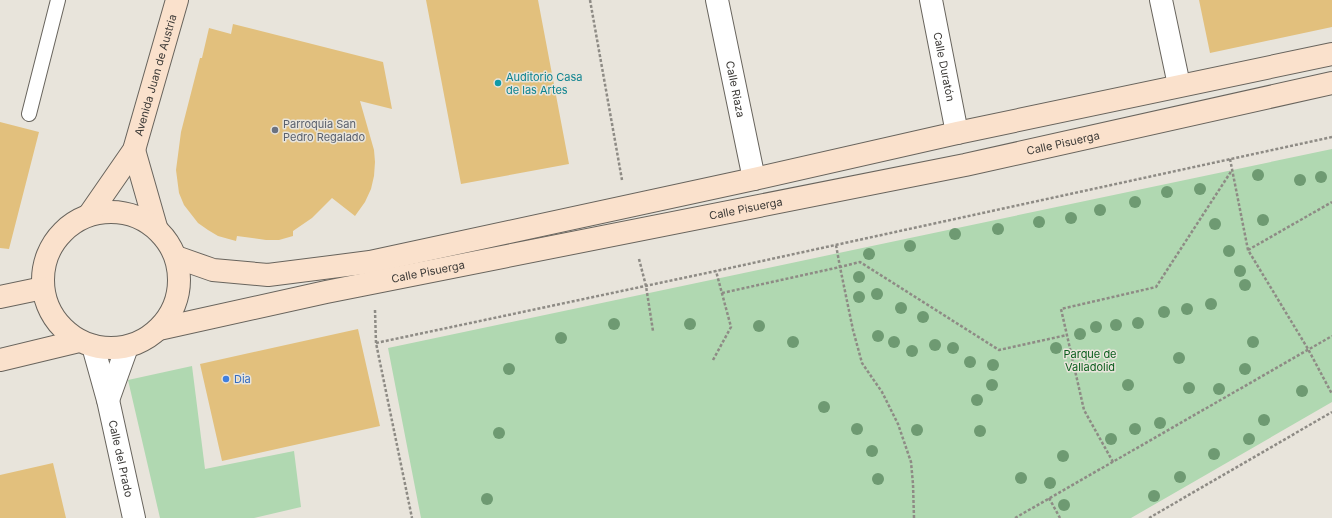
<svg xmlns="http://www.w3.org/2000/svg" width="1332" height="518" viewBox="0 0 1332 518" font-family="Inter,sans-serif">
<style>
.green{fill:#b0d8b1}
.building{fill:#e2c07d}
.lines{fill:none;stroke-linecap:round;stroke-linejoin:round}
.lane-casing{stroke:#68645d;stroke-width:16}
.street-casing{stroke:#68645d;stroke-width:24}
.secondary-casing{stroke:#68645d;stroke-width:24}
.path{stroke:#8e8b85;stroke-width:2.5;stroke-dasharray:3 2;stroke-linecap:butt}
.lane{stroke:#fff;stroke-width:14}
.street{stroke:#fff;stroke-width:22}
.secondary{stroke:#fae1cc;stroke-width:22}
.tree{fill:#6e9a72}
.culture-dot{fill:#0f9aa8;stroke:#e8e4db;stroke-width:1.5}
.worship-dot{fill:#6b7280;stroke:#e8e4db;stroke-width:1.5}
.shop-dot{fill:#3f7fe0;stroke:#e8e4db;stroke-width:1.5}
.labels{text-anchor:middle;stroke-width:3;stroke-linejoin:round;paint-order:stroke}
.street-label{font-size:11px;fill:#3c3a37;stroke:#e8e4db}
.culture-label{font-size:11px;fill:#0d838f;stroke:#e8e4db;text-anchor:start}
.worship-label{font-size:11px;fill:#5b616d;stroke:#e8e4db;text-anchor:start}
.park-label{font-size:11px;fill:#0a5d1c;stroke:#e8e4db}
.shop-label{font-size:11px;fill:#366cbe;stroke:#e8e4db;text-anchor:start}
</style>
<rect width="100%" height="100%" fill="#e8e4db"/>
<path class="green" d="M 1332,149 L 1332,402 L 1131,518 L 421,518 L 388,348 Z
M 192,366 L 205,469 L 294,451 L 301,507 L 254,518 L 160,518 L 128,380 Z"/>
<path class="building" d="M 426,0 L 538,0 L 569,164 L 461,184 Z
M 1199,0 L 1332,0 L 1332,27 L 1210,53 Z
M 233,24 L 383,62 L 392,109 L 360,101 L 374,150 L 375,162 L 374,176 L 371,189 L 365,202 L 355,216 L 332,198 L 312,218 L 293,231 L 293,236 L 279,240 L 266,240 L 237,236 L 236,241 L 218,236 L 208,230 L 198,223 L 184,205 L 179,193 L 176,170 L 181,132 L 200,58 L 202,58 L 209,28 L 231,34 Z
M 0,122 L 39,132 L 9,249 L 0,248 Z
M 358,329 L 380,426 L 222,461 L 200,364 Z
M 53,463 L 66,518 L 0,518 L 0,475 Z"/>
<g class="lines">
<g class="lane-casing">
<path id="lane" d="M 29,114 L 58,0"/>
</g>
<g class="street-casing">
<g id="street">
<path id="s1" d="M 717,0 L 754,179"/>
<path id="s2" d="M 931,0 L 957,133"/>
<path d="M 1161,0 L 1179,85"/>
<path id="s3" d="M 93,346 L 108,400 L 134,518"/>
<path d="M 108,400 L 127,347"/>
</g>
</g>
<g class="secondary-casing">
<g id="secondary">
<path d="M 134,150 L 156,227"/>
<circle cx="111" cy="280" r="68"/>
<path id="s4" d="M 89,215 L 134,150 L 177,0"/>
<path d="M 176,257 L 213,270 L 268,275 L 370,262 L 754,179 L 957,133 L 1332,54"/>
<path d="M 0,297 L 43,288"/>
<path id="s5" d="M 159,329 L 326,292 L 965,165 L 1332,83"/>
<path d="M 0,360 L 79,341"/>
</g>
</g>
<path class="path" d="M 590,0 L 622,180
M 1230,159 L 1248,250 L 1308,349 L 1332,394
M 1248,250 L 1332,202
M 639,259 L 646,286 L 653,331
M 722,293 L 840,267 L 836,245
M 375,310 L 376,343 L 412,518
M 376,343 L 716,271 L 1332,137
M 713,360 L 731,327 L 716,271
M 1113,462 L 1084,410 L 1061,309 L 1156,287 L 1232,170
M 1049,498 L 1060,518
M 914,518 L 913,484 L 911,462 L 898,424 L 882,392 L 862,363 L 853,330 L 840,267 L 860,262 L 999,350 L 1067,335
M 1015,518 L 1332,336
M 1149,518 L 1332,412"/>
<use href="#lane" class="lane"/>
<use href="#street" class="street"/>
<use href="#secondary" class="secondary"/>
</g>
<g class="tree">
<circle cx="1258" cy="175" r="6"/>
<circle cx="1321" cy="177" r="6"/>
<circle cx="1300" cy="180" r="6"/>
<circle cx="1200" cy="189" r="6"/>
<circle cx="1167" cy="192" r="6"/>
<circle cx="1135" cy="202" r="6"/>
<circle cx="1100" cy="210" r="6"/>
<circle cx="1071" cy="218" r="6"/>
<circle cx="1263" cy="220" r="6"/>
<circle cx="1039" cy="222" r="6"/>
<circle cx="1215" cy="224" r="6"/>
<circle cx="998" cy="229" r="6"/>
<circle cx="955" cy="234" r="6"/>
<circle cx="910" cy="246" r="6"/>
<circle cx="1229" cy="251" r="6"/>
<circle cx="869" cy="254" r="6"/>
<circle cx="1240" cy="271" r="6"/>
<circle cx="859" cy="277" r="6"/>
<circle cx="1245" cy="285" r="6"/>
<circle cx="877" cy="294" r="6"/>
<circle cx="859" cy="297" r="6"/>
<circle cx="1211" cy="304" r="6"/>
<circle cx="901" cy="308" r="6"/>
<circle cx="1187" cy="309" r="6"/>
<circle cx="1164" cy="312" r="6"/>
<circle cx="923" cy="317" r="6"/>
<circle cx="1138" cy="323" r="6"/>
<circle cx="614" cy="324" r="6"/>
<circle cx="690" cy="324" r="6"/>
<circle cx="1116" cy="325" r="6"/>
<circle cx="759" cy="326" r="6"/>
<circle cx="1096" cy="327" r="6"/>
<circle cx="1080" cy="334" r="6"/>
<circle cx="878" cy="336" r="6"/>
<circle cx="561" cy="338" r="6"/>
<circle cx="793" cy="342" r="6"/>
<circle cx="894" cy="342" r="6"/>
<circle cx="1253" cy="342" r="6"/>
<circle cx="935" cy="345" r="6"/>
<circle cx="953" cy="348" r="6"/>
<circle cx="1056" cy="348" r="6"/>
<circle cx="912" cy="351" r="6"/>
<circle cx="1179" cy="358" r="6"/>
<circle cx="970" cy="362" r="6"/>
<circle cx="993" cy="365" r="6"/>
<circle cx="509" cy="369" r="6"/>
<circle cx="1245" cy="369" r="6"/>
<circle cx="992" cy="385" r="6"/>
<circle cx="1128" cy="385" r="6"/>
<circle cx="1189" cy="388" r="6"/>
<circle cx="1219" cy="389" r="6"/>
<circle cx="1302" cy="391" r="6"/>
<circle cx="977" cy="400" r="6"/>
<circle cx="824" cy="407" r="6"/>
<circle cx="1264" cy="420" r="6"/>
<circle cx="1160" cy="423" r="6"/>
<circle cx="857" cy="429" r="6"/>
<circle cx="1135" cy="429" r="6"/>
<circle cx="917" cy="430" r="6"/>
<circle cx="980" cy="431" r="6"/>
<circle cx="499" cy="433" r="6"/>
<circle cx="1111" cy="439" r="6"/>
<circle cx="1249" cy="439" r="6"/>
<circle cx="872" cy="451" r="6"/>
<circle cx="1214" cy="454" r="6"/>
<circle cx="1063" cy="456" r="6"/>
<circle cx="1180" cy="477" r="6"/>
<circle cx="1021" cy="478" r="6"/>
<circle cx="878" cy="479" r="6"/>
<circle cx="1050" cy="483" r="6"/>
<circle cx="1154" cy="496" r="6"/>
<circle cx="487" cy="499" r="6"/>
<circle cx="1064" cy="505" r="6"/>
</g>
<circle class="culture-dot" cx="498" cy="83" r="4"/>
<circle class="worship-dot" cx="275" cy="130" r="4"/>
<circle class="shop-dot" cx="226" cy="379" r="4"/>
<g class="labels">
<g class="street-label">
<text dy="4" stroke="none"><textPath href="#s2" startOffset="68">Calle Duratón</textPath></text>
<text dy="4" stroke="none"><textPath href="#s4" startOffset="157">Avenida Juan de Austria</textPath></text>
<text dy="4" stroke="none"><textPath href="#s1" startOffset="91">Calle Riaza</textPath></text>
<text dy="4" stroke="none"><textPath href="#s5" startOffset="923">Calle Pisuerga</textPath></text>
<text dy="4" stroke="none"><textPath href="#s5" startOffset="599">Calle Pisuerga</textPath></text>
<text dy="4" stroke="none"><textPath href="#s5" startOffset="275">Calle Pisuerga</textPath></text>
<text dy="4" stroke="none"><textPath href="#s3" startOffset="116">Calle del Prado</textPath></text>
</g>
<g class="culture-label">
<text x="506" y="81">Auditorio Casa<tspan x="506" dy="13">de las Artes</tspan></text>
</g>
<g class="worship-label">
<text x="283" y="128">Parroquia San<tspan x="283" dy="13">Pedro Regalado</tspan></text>
</g>
<g class="park-label">
<text x="1090" y="358">Parque de<tspan x="1090" dy="13">Valladolid</tspan></text>
</g>
<g class="shop-label">
<text x="234" y="383">Dia</text>
</g>
</g>
</svg>
